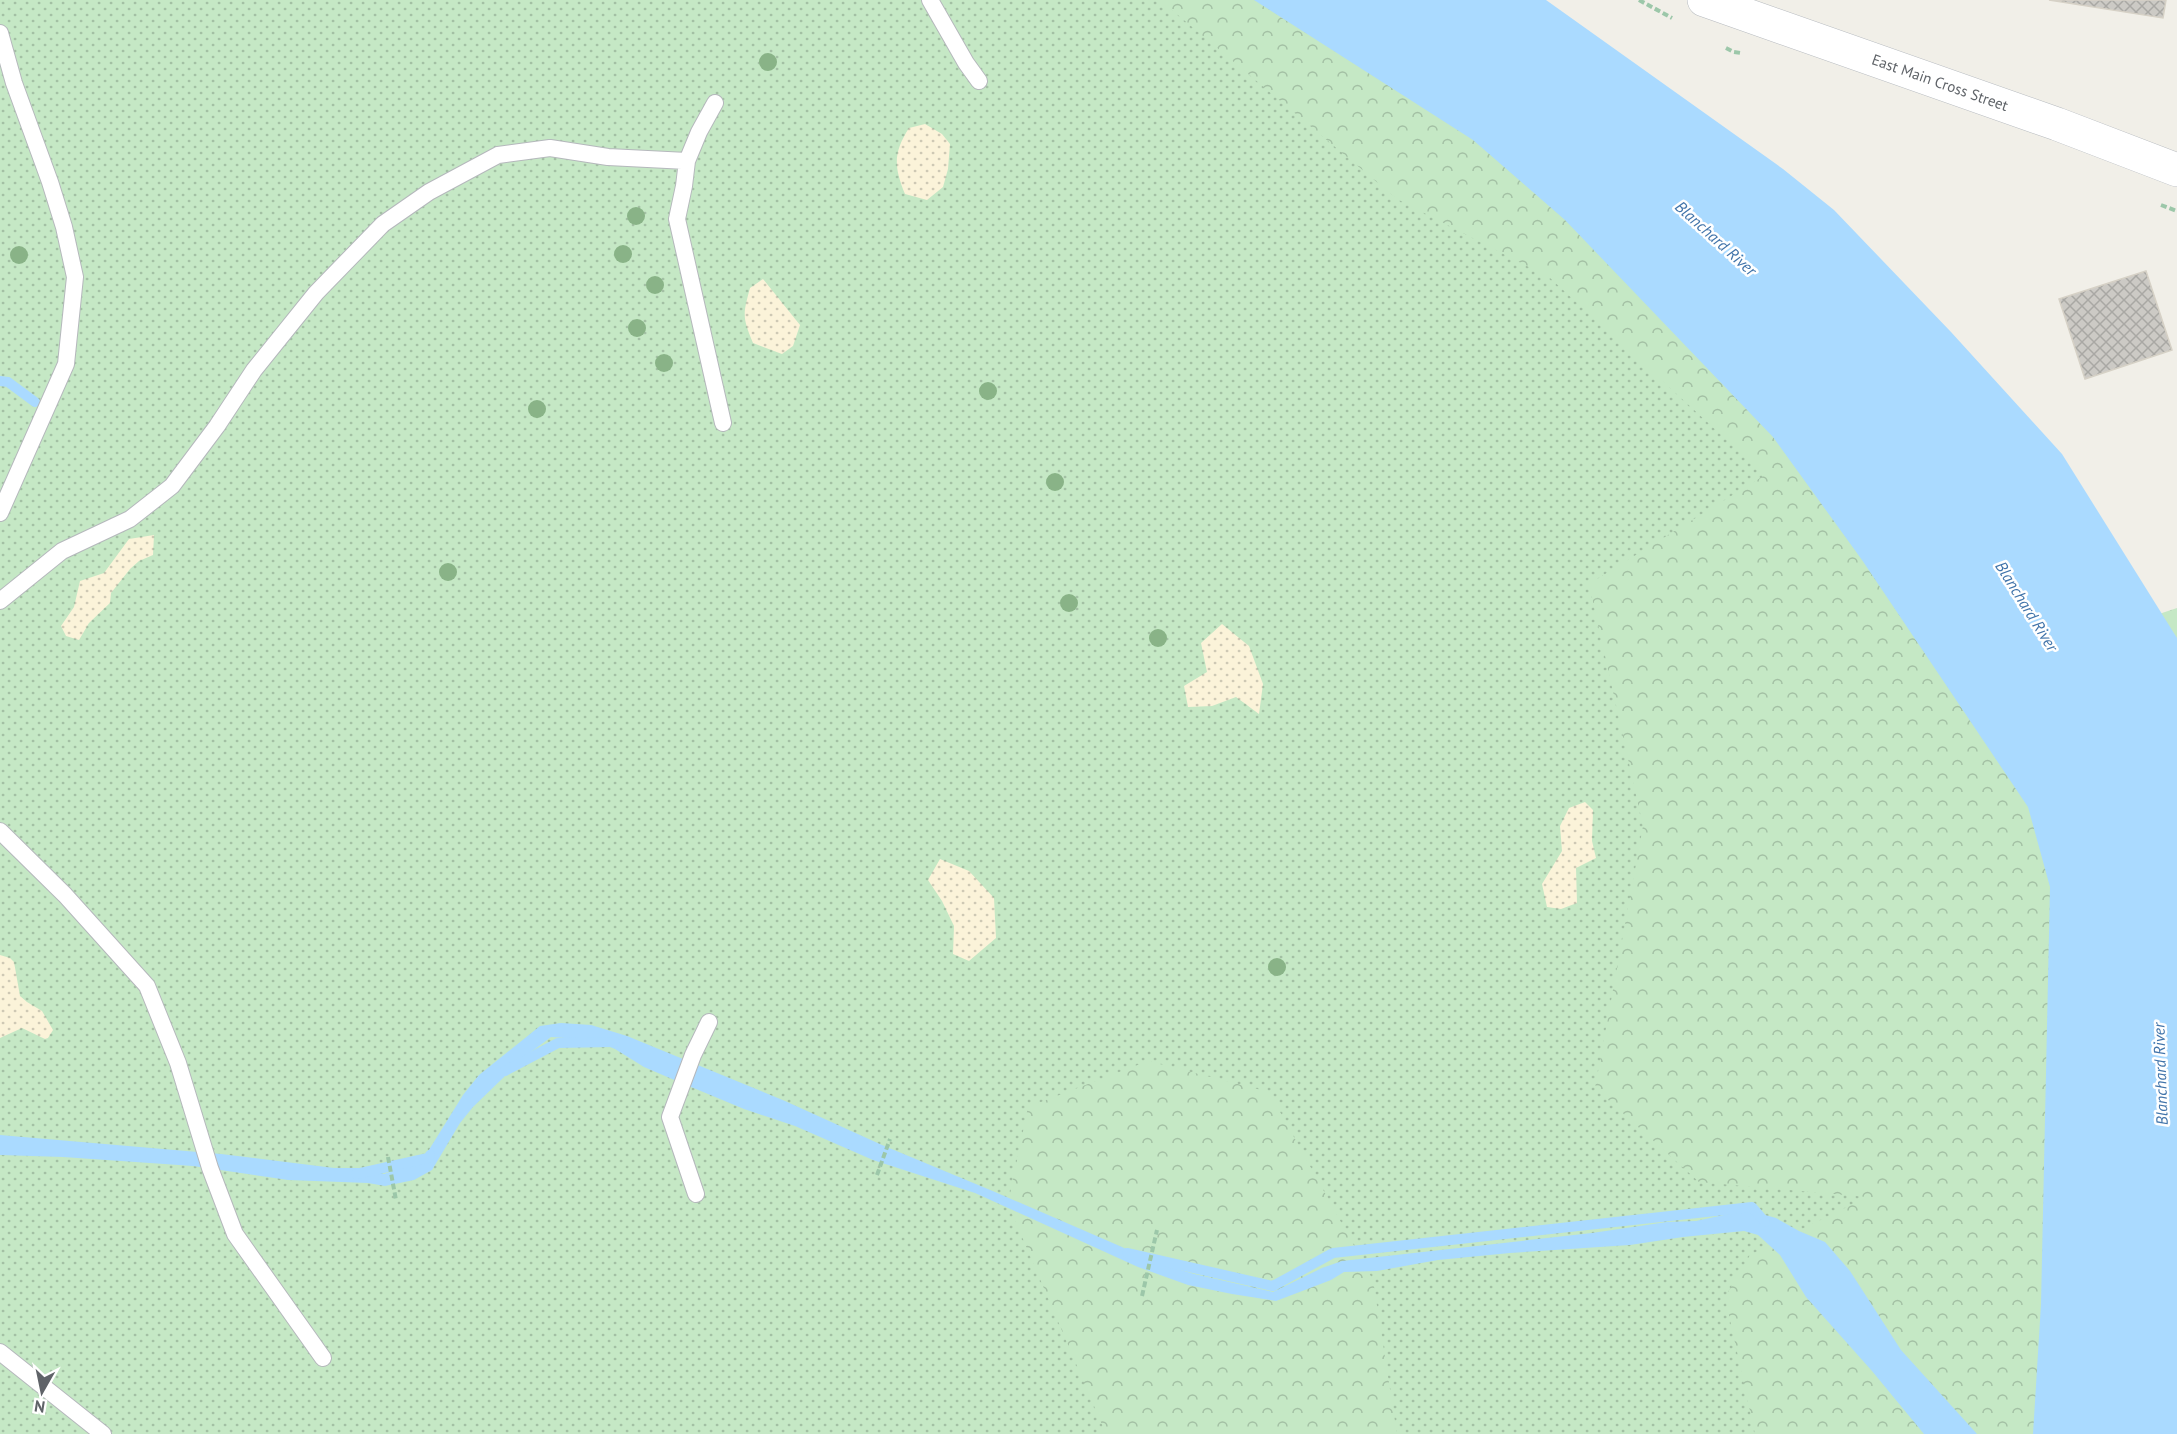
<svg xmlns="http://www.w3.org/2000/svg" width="2177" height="1434" viewBox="0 0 2177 1434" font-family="'PT Sans',sans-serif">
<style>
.grass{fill:url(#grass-dots)}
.forest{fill:url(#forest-crowns)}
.sand{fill:url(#sand-dots)}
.park{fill:url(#park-tufts)}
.water{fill:#aadaff}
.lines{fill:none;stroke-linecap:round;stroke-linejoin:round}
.stream{stroke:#aadaff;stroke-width:10}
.building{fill:url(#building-cross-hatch);stroke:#d6d1c6;stroke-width:1.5}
.lane-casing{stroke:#b5b8bc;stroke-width:18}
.secondary-casing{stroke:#b6babf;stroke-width:34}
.path{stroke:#9cc7a9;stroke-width:4;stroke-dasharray:6 3;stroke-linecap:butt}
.lane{stroke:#fff;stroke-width:16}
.secondary{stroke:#fff;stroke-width:33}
.tree{fill:#89b387}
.labels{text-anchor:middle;stroke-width:5;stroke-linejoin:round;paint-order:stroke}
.street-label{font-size:15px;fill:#5f6368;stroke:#fff}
.water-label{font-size:16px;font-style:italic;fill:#4174aa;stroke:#fff}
</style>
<defs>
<pattern id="grass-dots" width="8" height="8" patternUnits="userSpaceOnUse" patternTransform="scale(1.5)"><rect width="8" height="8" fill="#c5e8c5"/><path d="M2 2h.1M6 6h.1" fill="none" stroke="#a3c0a4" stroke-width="1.8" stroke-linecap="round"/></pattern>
<pattern id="forest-crowns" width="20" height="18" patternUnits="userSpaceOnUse" patternTransform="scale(1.5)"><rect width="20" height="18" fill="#c5e8c5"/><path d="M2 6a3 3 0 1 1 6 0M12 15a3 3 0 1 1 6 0" fill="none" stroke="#a3c0a4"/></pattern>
<pattern id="sand-dots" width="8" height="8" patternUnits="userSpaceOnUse" patternTransform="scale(1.5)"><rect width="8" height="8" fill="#fbf3d9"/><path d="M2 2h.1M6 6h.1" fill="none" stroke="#cec8b4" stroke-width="1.8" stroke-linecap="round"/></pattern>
<pattern id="park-tufts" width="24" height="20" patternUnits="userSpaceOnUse" patternTransform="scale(1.5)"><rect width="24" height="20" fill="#c5e8c5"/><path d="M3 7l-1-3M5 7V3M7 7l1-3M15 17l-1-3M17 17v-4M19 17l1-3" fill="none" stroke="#a3c0a4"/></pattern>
<pattern id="building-cross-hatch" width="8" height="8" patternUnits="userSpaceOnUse" patternTransform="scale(1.5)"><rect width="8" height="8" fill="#cccac5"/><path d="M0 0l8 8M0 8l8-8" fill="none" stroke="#a9a8a4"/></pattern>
</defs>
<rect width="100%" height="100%" fill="#f1efe8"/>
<path class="grass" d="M 0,0 L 1423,0 L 2149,800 L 2173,1434 L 0,1434 Z"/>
<path class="forest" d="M 1160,0 L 1254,0 L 1514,165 L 1793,458 L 2051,840 L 2039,1434 L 1755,1434 L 1725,1297 L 1750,1255 L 1867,1197 L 1699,1182 L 1595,1088 L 1643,826 L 1589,584 L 1765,475 L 1550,278 L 1397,199 Z
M 1148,1061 L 1269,1092 L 1373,1280 L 1397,1434 L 1106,1434 L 1008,1204 L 1028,1107 Z"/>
<path class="sand" d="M 925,124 L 942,134 L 950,144 L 948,169 L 943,187 L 927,200 L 905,194 C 894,167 893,153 909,128 Z
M 763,279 L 800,325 L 793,346 L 782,354 L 753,343 C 742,317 743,314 750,288 Z
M 154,535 L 153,555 L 139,561 L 130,569 L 111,593 L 110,603 L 89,623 L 79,640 L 66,636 L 61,626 L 74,607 L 80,581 L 104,573 L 129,539 Z
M 1222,624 L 1249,646 L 1263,684 L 1259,714 L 1236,697 L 1212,706 L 1188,707 L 1184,686 L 1207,672 L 1201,643 Z
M 1585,802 L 1593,810 L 1592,841 L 1596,858 L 1576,868 L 1577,903 L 1561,909 L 1547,907 L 1542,884 L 1562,851 L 1560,826 L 1569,808 Z
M 940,859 L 969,871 L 994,898 L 996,938 L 969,961 L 953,954 L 954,926 L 942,901 L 928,880 Z
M 0,955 L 10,958 L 14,962 L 20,996 L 27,1002 L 42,1011 L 53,1030 L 48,1038 L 45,1039 L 22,1028 L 0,1038 Z"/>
<path class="park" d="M 2177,608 L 2177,682 L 2147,618 Z"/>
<path class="water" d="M 1254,0 L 1546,0 L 1783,169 L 1834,210 L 1951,332 L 2062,454 L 2177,638 L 2177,1434 L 2033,1434 L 2041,1304 L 2050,887 L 2028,807 L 1862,560 L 1773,437 L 1565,220 L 1473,140 Z
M 561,1023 L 591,1025 L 627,1036 L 785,1101 L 882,1145 L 995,1192 L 1122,1247 L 1145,1259 L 1194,1274 L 1273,1292 L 1322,1268 L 1342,1261 L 1592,1233 L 1667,1222 L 1696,1221 L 1747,1210 L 1776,1218 L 1799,1231 L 1825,1242 L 1850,1271 L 1901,1350 L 1977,1434 L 1924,1434 L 1872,1371 L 1806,1297 L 1780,1255 L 1758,1235 L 1744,1231 L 1683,1237 L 1630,1245 L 1510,1253 L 1438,1260 L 1377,1271 L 1344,1272 L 1331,1280 L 1276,1301 L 1232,1294 L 1188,1285 L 1138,1267 L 975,1193 L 873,1160 L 795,1126 L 744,1109 L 672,1079 L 644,1067 L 615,1049 L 593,1040 L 551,1037 L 527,1055 L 473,1107 L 460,1123 L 432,1170 L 414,1180 L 385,1186 L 368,1183 L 288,1180 L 193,1166 L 63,1157 L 0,1155 L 0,1135 L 221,1154 L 334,1168 L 359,1168 L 384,1174 L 416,1163 L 427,1153 L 463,1095 L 479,1075 L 540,1026 Z"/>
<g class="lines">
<path class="stream" d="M 0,381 L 8,382 L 35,402
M 505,1071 L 558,1043 L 615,1042
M 356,1174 L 428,1158 L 430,1155
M 1127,1253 L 1273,1286 L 1333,1253 L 1752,1207 L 1765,1222"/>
</g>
<path class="building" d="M 2049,0 L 2166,0 L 2163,18 Z
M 2146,271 L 2172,350 L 2085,379 L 2059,299 Z"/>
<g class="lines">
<g class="lane-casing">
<path id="lane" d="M 930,0 L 966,63 L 979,81
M 0,33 L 14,83 L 50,182 L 64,227 L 75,277 L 66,364 L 0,513
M 687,161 L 699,132 L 715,103
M 0,601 L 62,551 L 130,519 L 172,486 L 217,426 L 254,370 L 316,293 L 383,224 L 429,192 L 498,155 L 550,148 L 608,157 L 687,161 L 684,186 L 677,219 L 723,423
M 0,831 L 65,895 L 147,986 L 178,1063 L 210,1168 L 235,1234 L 323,1358
M 696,1194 L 670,1117 L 693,1055 L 709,1022
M 0,1352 L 103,1434"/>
</g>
<g class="secondary-casing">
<g id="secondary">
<path id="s1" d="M 1704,0 L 2057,124 L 2177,170"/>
</g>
</g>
<path class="path" d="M 1639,0 L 1672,18
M 1726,48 L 1734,52 L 1741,53
M 2161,205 L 2177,211
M 388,1157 L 396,1200
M 877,1175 L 890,1139
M 1142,1296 L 1157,1230"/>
<use href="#lane" class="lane"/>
<use href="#secondary" class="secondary"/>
</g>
<g class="tree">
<circle cx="768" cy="62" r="9"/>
<circle cx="636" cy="216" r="9"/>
<circle cx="623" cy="254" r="9"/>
<circle cx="19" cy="255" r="9"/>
<circle cx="655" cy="285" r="9"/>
<circle cx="637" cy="328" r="9"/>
<circle cx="664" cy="363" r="9"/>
<circle cx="988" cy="391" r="9"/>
<circle cx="537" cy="409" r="9"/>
<circle cx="1055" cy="482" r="9"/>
<circle cx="448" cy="572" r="9"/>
<circle cx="1069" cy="603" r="9"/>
<circle cx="1158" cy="638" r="9"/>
<circle cx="1277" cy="967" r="9"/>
</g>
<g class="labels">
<g class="street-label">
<text dy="5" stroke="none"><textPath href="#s1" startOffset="250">East Main Cross Street</textPath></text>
</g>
<g class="water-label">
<text transform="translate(1716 238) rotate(42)" y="6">Blanchard River</text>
<text transform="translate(2027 606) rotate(58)" y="6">Blanchard River</text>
<text transform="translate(2160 1074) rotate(-92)" y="6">Blanchard River</text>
</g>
</g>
<g transform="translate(42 1392) rotate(189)" stroke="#ffffff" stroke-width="4.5" paint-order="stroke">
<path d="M0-4.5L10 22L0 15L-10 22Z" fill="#5f6368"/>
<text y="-9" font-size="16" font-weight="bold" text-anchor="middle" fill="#5f6368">N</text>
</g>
</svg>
